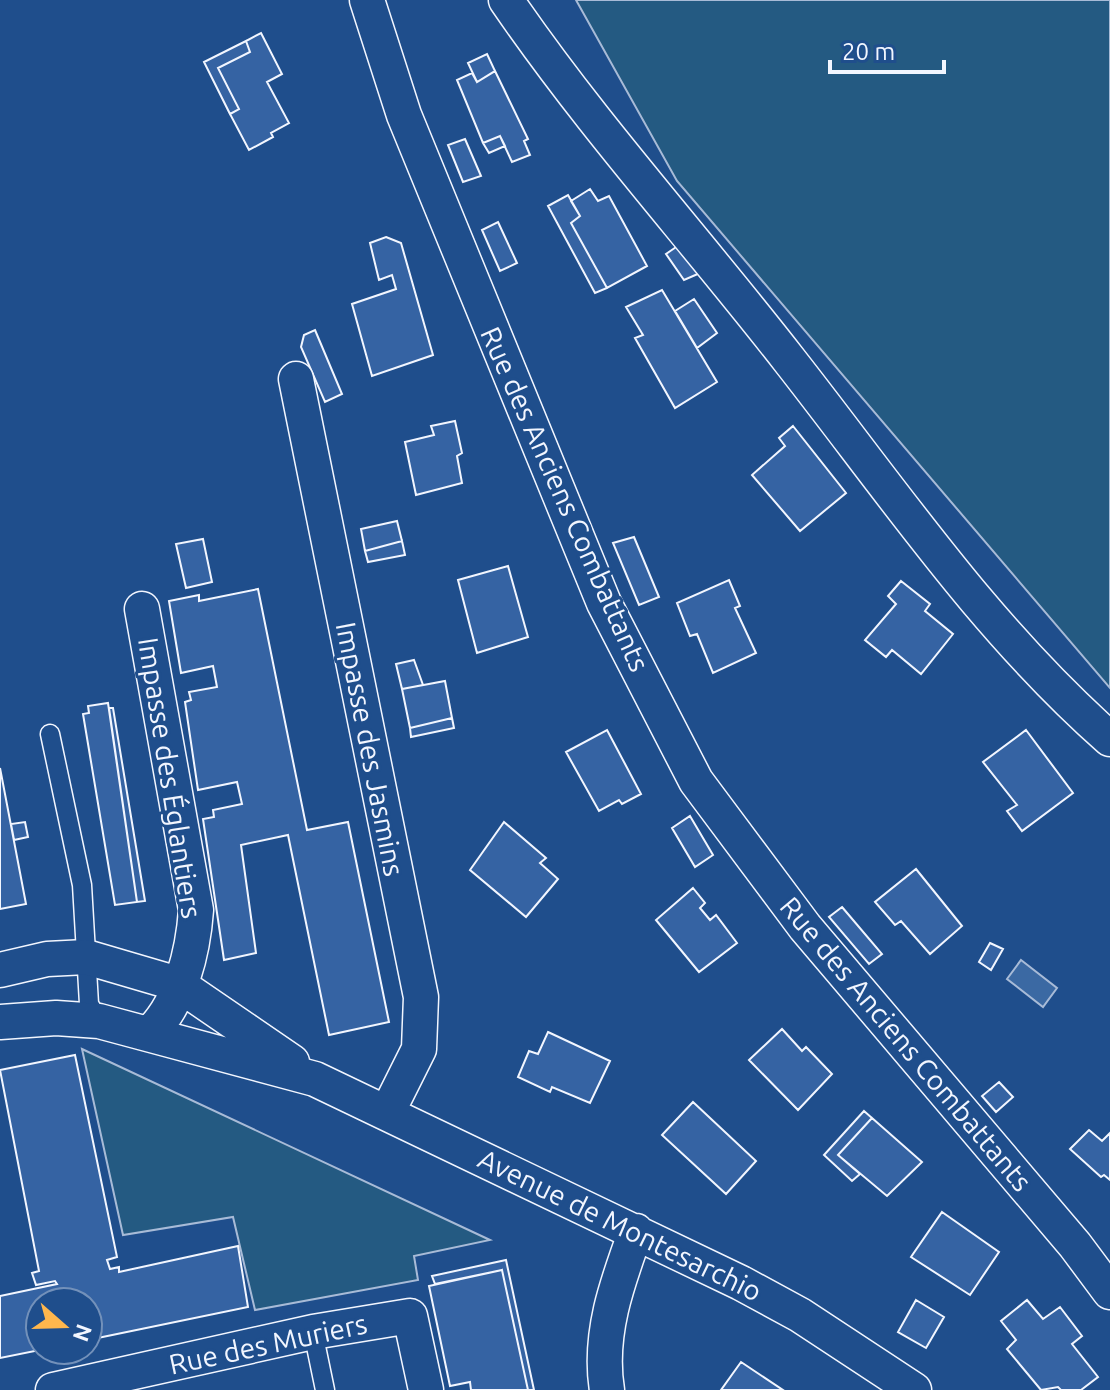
<svg xmlns="http://www.w3.org/2000/svg" width="1110" height="1390" viewBox="0 0 1110 1390" font-family="Ubuntu,sans-serif">
<style>
.green{fill:#245a82;stroke:#a8bbd7;stroke-width:2}
.water{fill:#3b69a3;stroke:#a8bbd7;stroke-width:2}
.building{fill:#3563a3;stroke:#f2f6ff;stroke-width:2}
.lines{fill:none;stroke-linecap:round;stroke-linejoin:round}
.service-casing{stroke:#f2f6ff;stroke-width:21}
.minor-casing{stroke:#f2f6ff;stroke-width:37}
.service{stroke:#1f4e8c;stroke-width:18}
.minor{stroke:#1f4e8c;stroke-width:34}
.labels{text-anchor:middle;stroke-width:6;stroke-linejoin:round;paint-order:stroke}
.street-label{font-size:28px;fill:#f2f6ff;stroke:#1f4e8c}
</style>
<rect width="100%" height="100%" fill="#1f4e8c"/>
<path class="green" d="M 576,0 L 1110,0 L 1110,688 L 677,181 Z
M 82,1049 L 490,1240 L 414,1256 L 418,1280 L 255,1310 L 233,1217 L 123,1235 Z"/>
<path class="water" d="M 1021,960 L 1057,988 L 1043,1007 L 1007,979 Z"/>
<path class="building" d="M 261,33 L 282,74 L 267,82 L 289,123 L 271,133 L 273,137 L 249,150 L 230,114 L 239,109 L 218,68 L 250,52 L 246,41 Z
M 246,41 L 250,52 L 218,68 L 239,109 L 230,114 L 204,62 Z
M 487,54 L 495,71 L 477,82 L 468,63 Z
M 495,71 L 528,139 L 524,141 L 530,155 L 512,162 L 500,136 L 483,143 L 457,80 L 472,73 L 477,82 Z
M 500,136 L 505,146 L 489,153 L 483,143 Z
M 465,139 L 481,176 L 463,182 L 448,145 Z
M 590,189 L 598,201 L 609,196 L 647,266 L 607,288 L 571,223 L 580,216 L 571,201 Z
M 568,195 L 580,216 L 571,223 L 607,288 L 595,293 L 548,206 Z
M 498,222 L 517,263 L 500,271 L 482,230 Z
M 386,237 L 401,243 L 433,355 L 372,376 L 352,304 L 396,289 L 392,275 L 379,280 L 370,243 Z
M 679,245 L 700,273 L 684,280 L 666,254 Z
M 662,290 L 717,382 L 675,408 L 635,338 L 643,335 L 626,307 Z
M 694,299 L 717,333 L 697,348 L 675,311 Z
M 315,330 L 342,394 L 325,402 L 301,347 L 304,335 Z
M 455,421 L 462,453 L 457,456 L 462,483 L 416,495 L 405,442 L 434,435 L 431,426 Z
M 793,426 L 846,493 L 800,531 L 752,475 L 785,446 L 779,438 Z
M 397,521 L 402,541 L 365,551 L 361,529 Z
M 634,537 L 659,597 L 639,605 L 613,543 Z
M 203,539 L 212,582 L 186,588 L 176,544 Z
M 402,541 L 405,555 L 368,562 L 365,551 Z
M 508,566 L 528,637 L 477,653 L 458,580 Z
M 729,580 L 740,606 L 735,608 L 756,653 L 713,673 L 697,634 L 690,636 L 677,603 Z
M 901,581 L 930,604 L 925,611 L 953,634 L 921,674 L 892,650 L 886,657 L 865,640 L 896,604 L 888,596 Z
M 258,589 L 307,830 L 348,822 L 389,1022 L 329,1035 L 288,835 L 241,845 L 256,953 L 224,960 L 203,819 L 214,817 L 213,810 L 242,804 L 237,782 L 198,790 L 185,702 L 191,700 L 189,692 L 217,687 L 213,666 L 181,673 L 169,601 L 199,595 L 199,601 Z
M 414,660 L 423,685 L 402,689 L 396,664 Z
M 445,681 L 452,718 L 410,728 L 402,689 Z
M 108,703 L 137,902 L 115,905 L 83,714 L 89,713 L 88,706 Z
M 109,708 L 113,708 L 145,901 L 137,902 Z
M 452,718 L 454,728 L 411,737 L 410,728 Z
M 607,730 L 641,794 L 622,804 L 619,800 L 599,811 L 566,752 Z
M 1026,730 L 1073,793 L 1022,831 L 1007,811 L 1017,805 L 983,762 Z
M 0,768 L 26,904 L 0,909 Z
M 690,816 L 713,855 L 695,867 L 672,828 Z
M 25,822 L 28,837 L 14,840 L 11,824 Z
M 504,822 L 546,858 L 540,863 L 558,879 L 526,917 L 470,870 Z
M 916,869 L 962,926 L 930,954 L 901,921 L 895,925 L 875,902 Z
M 693,888 L 705,903 L 700,908 L 710,920 L 716,915 L 737,943 L 699,972 L 656,920 Z
M 842,907 L 882,954 L 869,964 L 829,917 Z
M 990,943 L 1003,949 L 991,970 L 979,962 Z
M 782,1029 L 802,1051 L 806,1047 L 832,1074 L 798,1110 L 749,1060 Z
M 548,1032 L 610,1061 L 590,1103 L 552,1087 L 550,1092 L 518,1077 L 529,1051 L 538,1054 Z
M 75,1055 L 117,1257 L 107,1260 L 110,1269 L 119,1267 L 119,1272 L 238,1246 L 248,1307 L 88,1340 L 88,1302 L 40,1302 L 40,1350 L 0,1358 L 0,1296 L 57,1284 L 55,1281 L 36,1285 L 32,1273 L 39,1271 L 0,1070 Z
M 999,1082 L 1013,1097 L 996,1112 L 982,1096 Z
M 693,1102 L 756,1161 L 726,1194 L 662,1135 Z
M 864,1111 L 872,1118 L 838,1155 L 860,1174 L 852,1181 L 824,1155 Z
M 872,1118 L 922,1162 L 887,1196 L 838,1155 Z
M 1089,1130 L 1102,1141 L 1110,1133 L 1110,1180 L 1104,1175 L 1101,1177 L 1070,1149 Z
M 942,1212 L 999,1252 L 970,1295 L 911,1257 Z
M 506,1260 L 534,1390 L 528,1390 L 502,1270 L 435,1284 L 432,1276 Z
M 502,1270 L 528,1390 L 471,1390 L 470,1382 L 450,1386 L 429,1286 Z
M 916,1300 L 944,1317 L 926,1348 L 898,1332 Z
M 1027,1300 L 1043,1319 L 1060,1307 L 1082,1336 L 1072,1344 L 1098,1377 L 1081,1390 L 1061,1390 L 1058,1387 L 1041,1390 L 1007,1349 L 1016,1340 L 1001,1321 Z
M 741,1362 L 783,1390 L 721,1390 Z"/>
<g class="lines">
<g class="service-casing">
<path id="service" d="M 50,734 L 82,885 L 89,1004 L 99,1021
M 313,1332 L 325,1390"/>
</g>
<g class="minor-casing">
<path id="minor" d="M 367,0 L 404,115 L 604,603 L 696,781 L 805,927 L 1075,1245 L 1110,1292
M 506,0 C 593,127 696,240 790,361 C 892,491 985,629 1110,739
M 296,379 L 421,997 L 419,1049 L 387,1113
M 142,609 L 196,910 C 193,952 181,1002 151,1032
M 0,970 L 47,959 L 86,957 L 178,984 L 292,1062
M 0,1022 L 56,1018 L 99,1021 L 315,1079 L 741,1283 L 800,1315 L 914,1390
M 53,1390 L 313,1332 L 410,1316 L 426,1390
M 607,1390 C 598,1335 617,1283 636,1231"/>
</g>
<use href="#service" class="service"/>
<use href="#minor" class="minor"/>
</g>
<g class="labels">
<g class="street-label">
<text transform="translate(565 499) rotate(66)" y="10">Rue des Anciens Combattants</text>
<text transform="translate(370 749) rotate(79)" y="10">Impasse des Jasmins</text>
<text transform="translate(170 778) rotate(81)" y="10">Impasse des Églantiers</text>
<text transform="translate(906 1044) rotate(50)" y="10">Rue des Anciens Combattants</text>
<text transform="translate(620 1225) rotate(26)" y="10">Avenue de Montesarchio</text>
<text transform="translate(268 1344) rotate(-12)" y="10">Rue des Muriers</text>
</g>
</g>
<g transform="translate(64 1326) rotate(110)"><circle r="38" fill="#1f4e8c" stroke="#7391ba" stroke-width="2"/>
<path d="M0-6L14 30L0 20L-14 30Z" fill="#ffb74d"/>
<text y="-12" font-size="22" font-weight="bold" text-anchor="middle" fill="#f2f6ff">N</text>
</g>
<path d="M830 60v12h114v-12" fill="none" stroke="#f2f6ff" stroke-width="4"/>
<text x="842" y="60" font-size="24" fill="#f2f6ff" stroke="#1f4e8c" stroke-width="6" paint-order="stroke">20 m</text>
</svg>
